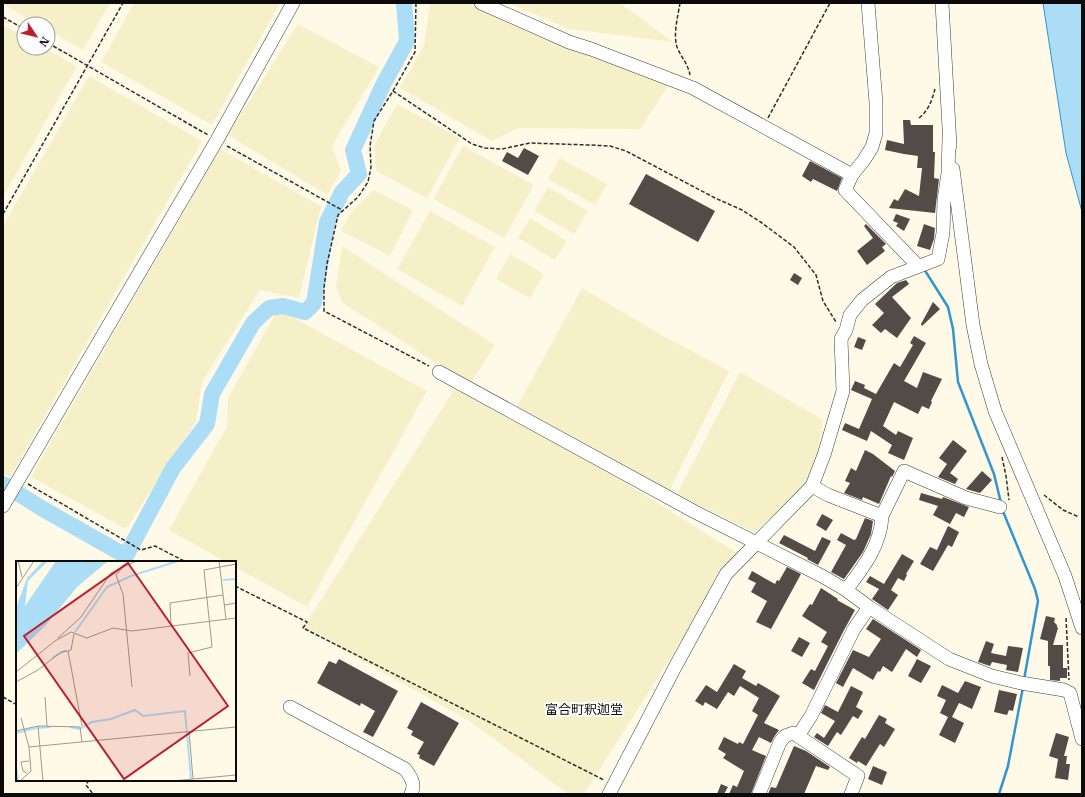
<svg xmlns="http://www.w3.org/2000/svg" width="1085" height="797" viewBox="0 0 1085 797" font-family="'IBM Plex Serif','Noto Sans JP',serif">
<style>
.farmland{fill:#f5f0c8}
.water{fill:#acddf7;stroke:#3195d0}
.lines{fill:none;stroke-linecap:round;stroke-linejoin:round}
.stream{stroke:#3195d0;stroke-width:2.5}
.river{stroke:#acddf7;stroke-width:16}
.building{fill:#534b47}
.minor-casing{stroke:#3e3e3e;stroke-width:14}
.path{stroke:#2d2d2d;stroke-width:1.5;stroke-dasharray:4 2;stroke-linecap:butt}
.minor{stroke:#fff;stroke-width:13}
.labels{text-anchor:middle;stroke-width:4;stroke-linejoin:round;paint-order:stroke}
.quarter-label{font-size:13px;fill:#0b0b0b;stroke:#fff}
.inset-river{fill:none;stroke:#acddf7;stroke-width:2}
.inset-road{fill:none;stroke:#9d9a90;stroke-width:1}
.view{fill:#bd202c;fill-opacity:0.15;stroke:#bd202c;stroke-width:2}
.inset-edge{fill:none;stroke:#0b0b0b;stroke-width:2}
</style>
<rect width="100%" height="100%" fill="#fffae8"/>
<path class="farmland" d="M 3,3 L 110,3 L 83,50 L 48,30 L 48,24 L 37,24 L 3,4 Z
M 134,3 L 280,3 L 212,125 L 101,62 Z
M 430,3 L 467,3 L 671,81 L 640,129 L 518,128 L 492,141 L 400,88 L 424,45 Z
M 508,3 L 620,3 L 673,42 L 569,29 Z
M 298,24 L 379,67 L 332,146 L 341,171 L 327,195 L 228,135 Z
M 3,25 L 24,36 L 24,48 L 44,48 L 77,66 L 3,197 Z
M 89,76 L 202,141 L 10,477 L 3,473 L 3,226 Z
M 397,104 L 460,138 L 427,198 L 376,171 L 375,144 Z
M 463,146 L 534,185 L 504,238 L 433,199 Z
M 220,149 L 321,206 L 299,298 L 260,290 L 202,382 L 196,421 L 126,529 L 31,477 Z
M 560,158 L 607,184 L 595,205 L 548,179 Z
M 548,187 L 588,211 L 574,234 L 534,211 Z
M 374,190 L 413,210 L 390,256 L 341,231 L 351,212 Z
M 430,211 L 495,247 L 462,306 L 397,269 Z
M 530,218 L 567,241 L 555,260 L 518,238 Z
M 342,246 L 495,345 L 470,384 L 514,412 L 582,288 L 660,334 L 729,371 L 673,483 L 669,498 L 521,417 L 737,553 L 584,794 L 568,794 L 468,720 L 303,628 L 461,379 L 343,303 L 336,287 Z
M 510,254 L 544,274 L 530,298 L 496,279 Z
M 278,309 L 427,391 L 307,607 L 235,567 L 235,562 L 226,562 L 169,530 L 227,426 L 228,398 Z
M 740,372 L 823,420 L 812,486 L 754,532 L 677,494 Z"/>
<path class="water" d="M 1043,3 L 1082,3 L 1082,212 L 1066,153 Z"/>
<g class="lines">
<path class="stream" d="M 924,269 L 948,307 L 953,329 L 958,382 L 994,474 L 1001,503
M 1002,509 L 1035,589 L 1038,601 L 1024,680
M 999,794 L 1008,766 L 1023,687"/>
<path class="river" d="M 3,484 L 43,509 L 126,556 L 173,468 L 207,424 L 212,394 L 253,323 L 269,308 L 283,306 L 305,312 L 314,303 L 327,222 L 342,192 L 359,174 L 353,150 L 384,83 L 407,41 L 404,3"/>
</g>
<path class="building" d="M 903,120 L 910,120 L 911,125 L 933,125 L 933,152 L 935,152 L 934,178 L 939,179 L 935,213 L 889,208 L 894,199 L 898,201 L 905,189 L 919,196 L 922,168 L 917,168 L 918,156 L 904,154 L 885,150 L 887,140 L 904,144 Z
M 524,148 L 539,156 L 528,175 L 502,161 L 507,152 L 518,158 Z
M 810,161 L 842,178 L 837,191 L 813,179 L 811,182 L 802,176 Z
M 646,174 L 715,211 L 698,242 L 629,204 Z
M 896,214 L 910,219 L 904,231 L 896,226 L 898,223 L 893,221 Z
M 866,224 L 886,244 L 882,247 L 885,251 L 867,265 L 857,251 L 873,238 L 864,226 Z
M 924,224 L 935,228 L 934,239 L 930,250 L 917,246 Z
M 794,273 L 802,278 L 798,285 L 790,280 Z
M 906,280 L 909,284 L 892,297 L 911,318 L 897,338 L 885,329 L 881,333 L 872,325 L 884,313 L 875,304 L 897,283 Z
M 933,302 L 940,309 L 922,326 L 921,324 Z
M 914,336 L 926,343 L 904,381 L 917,388 L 923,372 L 942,379 L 931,401 L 932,402 L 929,409 L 922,406 L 918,414 L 894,402 L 883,426 L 896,435 L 898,431 L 913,438 L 904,460 L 888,453 L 892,445 L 871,431 L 867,441 L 842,430 L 845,423 L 859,429 L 872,399 L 851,390 L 855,381 L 865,385 L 864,388 L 876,394 L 894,363 L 900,367 L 913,345 L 910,343 Z
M 858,337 L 866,340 L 862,350 L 854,347 Z
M 953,440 L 967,451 L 950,473 L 958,479 L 955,484 L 938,477 L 947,464 L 939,458 Z
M 865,450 L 873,454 L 895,471 L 892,477 L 891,476 L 879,504 L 863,497 L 862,500 L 844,493 L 850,483 L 845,481 L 851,468 L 856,471 Z
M 982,471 L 992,480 L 980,493 L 966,489 Z
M 921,493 L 942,499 L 943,497 L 969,507 L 964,517 L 956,513 L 950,524 L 933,515 L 938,506 L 919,500 Z
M 822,514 L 833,520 L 826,531 L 816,525 Z
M 865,518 L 873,521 L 871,534 L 863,552 L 844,579 L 831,572 L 846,545 L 837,540 L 841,533 L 854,540 L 856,539 Z
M 948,526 L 959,532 L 952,547 L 948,545 L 933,571 L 920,564 L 930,547 L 937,550 Z
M 784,535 L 815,551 L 822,537 L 831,541 L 818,565 L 807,559 L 808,558 L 779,543 Z
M 902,554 L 914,561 L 906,574 L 907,575 L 904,581 L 898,578 L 891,590 L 898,595 L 888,610 L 872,599 L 879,589 L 866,582 L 870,576 L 884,584 Z
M 787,567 L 801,574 L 771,629 L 756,622 L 767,601 L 751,592 L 756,583 L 748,579 L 752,571 L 775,584 L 777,580 L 779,581 Z
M 821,588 L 838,599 L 837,600 L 855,610 L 843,632 L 814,690 L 802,683 L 811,669 L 815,671 L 828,646 L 821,642 L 827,632 L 802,616 L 810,604 L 812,605 Z
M 1046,616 L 1055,618 L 1054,622 L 1057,625 L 1057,627 L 1058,628 L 1053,645 L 1063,645 L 1063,668 L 1067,668 L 1067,678 L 1060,678 L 1060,681 L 1050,680 L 1050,666 L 1048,666 L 1048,641 L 1040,639 Z
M 873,619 L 921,650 L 917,657 L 906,649 L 892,672 L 883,666 L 880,672 L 878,671 L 873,680 L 853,668 L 843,687 L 836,683 L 853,650 L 869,657 L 881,639 L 866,629 Z
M 799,637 L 810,643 L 802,657 L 791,651 Z
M 986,641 L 994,644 L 991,653 L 1006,656 L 1008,646 L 1023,648 L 1018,672 L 1006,670 L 1007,665 L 992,662 L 990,666 L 978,662 Z
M 339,659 L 398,691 L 373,737 L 363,732 L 375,711 L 361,703 L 360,706 L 317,683 L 329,661 L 336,664 Z
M 917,659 L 931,666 L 921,683 L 908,676 Z
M 734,664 L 746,671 L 742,678 L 756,686 L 758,683 L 780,696 L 764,723 L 779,730 L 774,737 L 771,743 L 759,737 L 752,750 L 766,756 L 751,794 L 729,794 L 733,785 L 737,787 L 744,771 L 723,758 L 726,754 L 718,749 L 724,737 L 738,744 L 739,742 L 743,744 L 758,715 L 752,711 L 759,698 L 740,686 L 734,696 L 728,692 L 717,709 L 705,702 L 703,706 L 695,701 L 706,685 L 717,692 Z
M 965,681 L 981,687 L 972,709 L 959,703 L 952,717 L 964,723 L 955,743 L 939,735 L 948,717 L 940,713 L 946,700 L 937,696 L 942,685 L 958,693 Z
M 851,686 L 863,692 L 856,707 L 863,711 L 858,719 L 853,716 L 841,735 L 837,732 L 828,746 L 814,737 L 817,733 L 824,738 L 835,721 L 821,713 L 825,705 L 838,712 Z
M 999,690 L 1017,694 L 1013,711 L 1009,710 L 1007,715 L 994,712 Z
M 421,702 L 459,723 L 434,766 L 419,758 L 420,755 L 417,754 L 424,742 L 411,735 L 413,731 L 407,728 Z
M 879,715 L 887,719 L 885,723 L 895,729 L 884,747 L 880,744 L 866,766 L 858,761 L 857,763 L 849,758 L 862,737 L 865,739 Z
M 1056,733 L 1069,737 L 1064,756 L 1067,756 L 1066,764 L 1070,764 L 1068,780 L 1055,778 L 1058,759 L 1049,756 Z
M 794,746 L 806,751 L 830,767 L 828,770 L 816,766 L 804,794 L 768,794 L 771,787 L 776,788 Z
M 873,766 L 887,772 L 882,785 L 868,779 Z
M 721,784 L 728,787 L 724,794 L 717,794 Z"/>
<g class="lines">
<g class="minor-casing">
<path id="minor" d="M 481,3 L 569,42 L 591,49 L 693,88 L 852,175 L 845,190 L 918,266
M 942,3 L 950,146
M 953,169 L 973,325 L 981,364 L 995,411 L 1065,576 L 1082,628
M 852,175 L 864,160 L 872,147 L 876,133 L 876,103 L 868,3
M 439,372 L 695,512 L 822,576 L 846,590 L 869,607 L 949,659 L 992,676 L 1021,683 L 1064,690 L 1070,693 L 1082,739
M 812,486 L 828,495 L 882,516 C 881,545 863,568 846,590
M 3,506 L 217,140 L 293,3
M 882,516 L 904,471 L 966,498 L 1000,507
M 290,707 L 405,769 C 411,777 416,784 411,794
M 798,736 L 858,776 L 851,794
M 609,794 L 674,669 L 726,574 L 812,486 L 824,455 L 843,391 L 841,339 L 846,330 L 850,315 L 862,300 L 891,277 L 938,259 L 943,233 L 944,200 L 948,173 L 949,139
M 759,794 L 780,742 L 785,736 L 793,733 L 798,736 L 811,716 L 854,629 L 869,607"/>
</g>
<path class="path" d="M 416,3 L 415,52 L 393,91 L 374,121 L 370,146 L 371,167 L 368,182 L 358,197 L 338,215 L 327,264 L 324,288 L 324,311 L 429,366
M 680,3 C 678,16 673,34 677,47 C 681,57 688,64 690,75
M 3,17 L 24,29
M 48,43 L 208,135
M 393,91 L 472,144 L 485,148 L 502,149 L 530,143 L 589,145 L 610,146 L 626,151 L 715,198 L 742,210 L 762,223 L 794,247 L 816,275 L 823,301 L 836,322
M 768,118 L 830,3
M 919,118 C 929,110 932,100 935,89
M 227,146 L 342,210
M 3,214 L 123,3
M 1002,457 L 1006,476 L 1009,500
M 28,484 L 141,550 L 155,546 L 186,562
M 1044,495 L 1063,510 L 1079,517
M 235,586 L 307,622 L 303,628 L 604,780
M 1066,618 L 1069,680
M 3,697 L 17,705
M 89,780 L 86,785 L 93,794"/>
<use href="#minor" class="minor"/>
</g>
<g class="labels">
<g class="quarter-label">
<text x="584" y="714">富合町釈迦堂</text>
</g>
</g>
<g transform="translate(16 561)">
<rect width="220" height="220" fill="#fffae8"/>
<path d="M 27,0 L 32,0 L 12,20 L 9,45 L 40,0 L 92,0 L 61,26 L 30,64 L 0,93 L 0,47 L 11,17 Z" fill="#acddf7"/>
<path class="inset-river" d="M 207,19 L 220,18M 59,71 L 91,26 L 115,15 L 162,0M 36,97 L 50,89M 54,166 L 63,168 L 76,161 L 95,158 L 119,149 L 127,155 L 169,150 L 175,218M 0,172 L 20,167 L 35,166M 0,181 L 0,201M 0,206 L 2,220"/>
<path class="inset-road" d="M 2,0 L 6,16M 203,0 L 210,58M 108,5 L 100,14 L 107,33 L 116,126M 0,27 L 18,0M 208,44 L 220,42M 155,65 L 154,42 L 207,34M 58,73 L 55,89 L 52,90 L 66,165M 42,77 L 65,56 L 95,12 L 120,0M 39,80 L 55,71 L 71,77 L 97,67 L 116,70 L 220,57M 0,111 L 39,80M 174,115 L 172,92 L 196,86 L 188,9 L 220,3M 0,121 L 22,109 L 45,91 L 52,90M 29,136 L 31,165M 22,165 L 27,220M 0,170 L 22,165 L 64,166 L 66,181M 173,171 L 177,218M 13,186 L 220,166M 11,212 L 7,210 L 5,201 L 13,200M 4,220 L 15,210 L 13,186 L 5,157M 156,220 L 220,214"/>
<path class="view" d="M 112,2 L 212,145 L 108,218 L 8,75 Z"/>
<rect width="220" height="220" class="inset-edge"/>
</g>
<rect width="1085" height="797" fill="none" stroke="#0b0b0b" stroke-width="8"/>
<g transform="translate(36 36) rotate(125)"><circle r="19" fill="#ffffff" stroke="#9d9d9d"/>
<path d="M0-3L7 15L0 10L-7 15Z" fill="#bd202c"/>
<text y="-6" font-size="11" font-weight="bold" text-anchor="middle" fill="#0b0b0b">N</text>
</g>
</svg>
